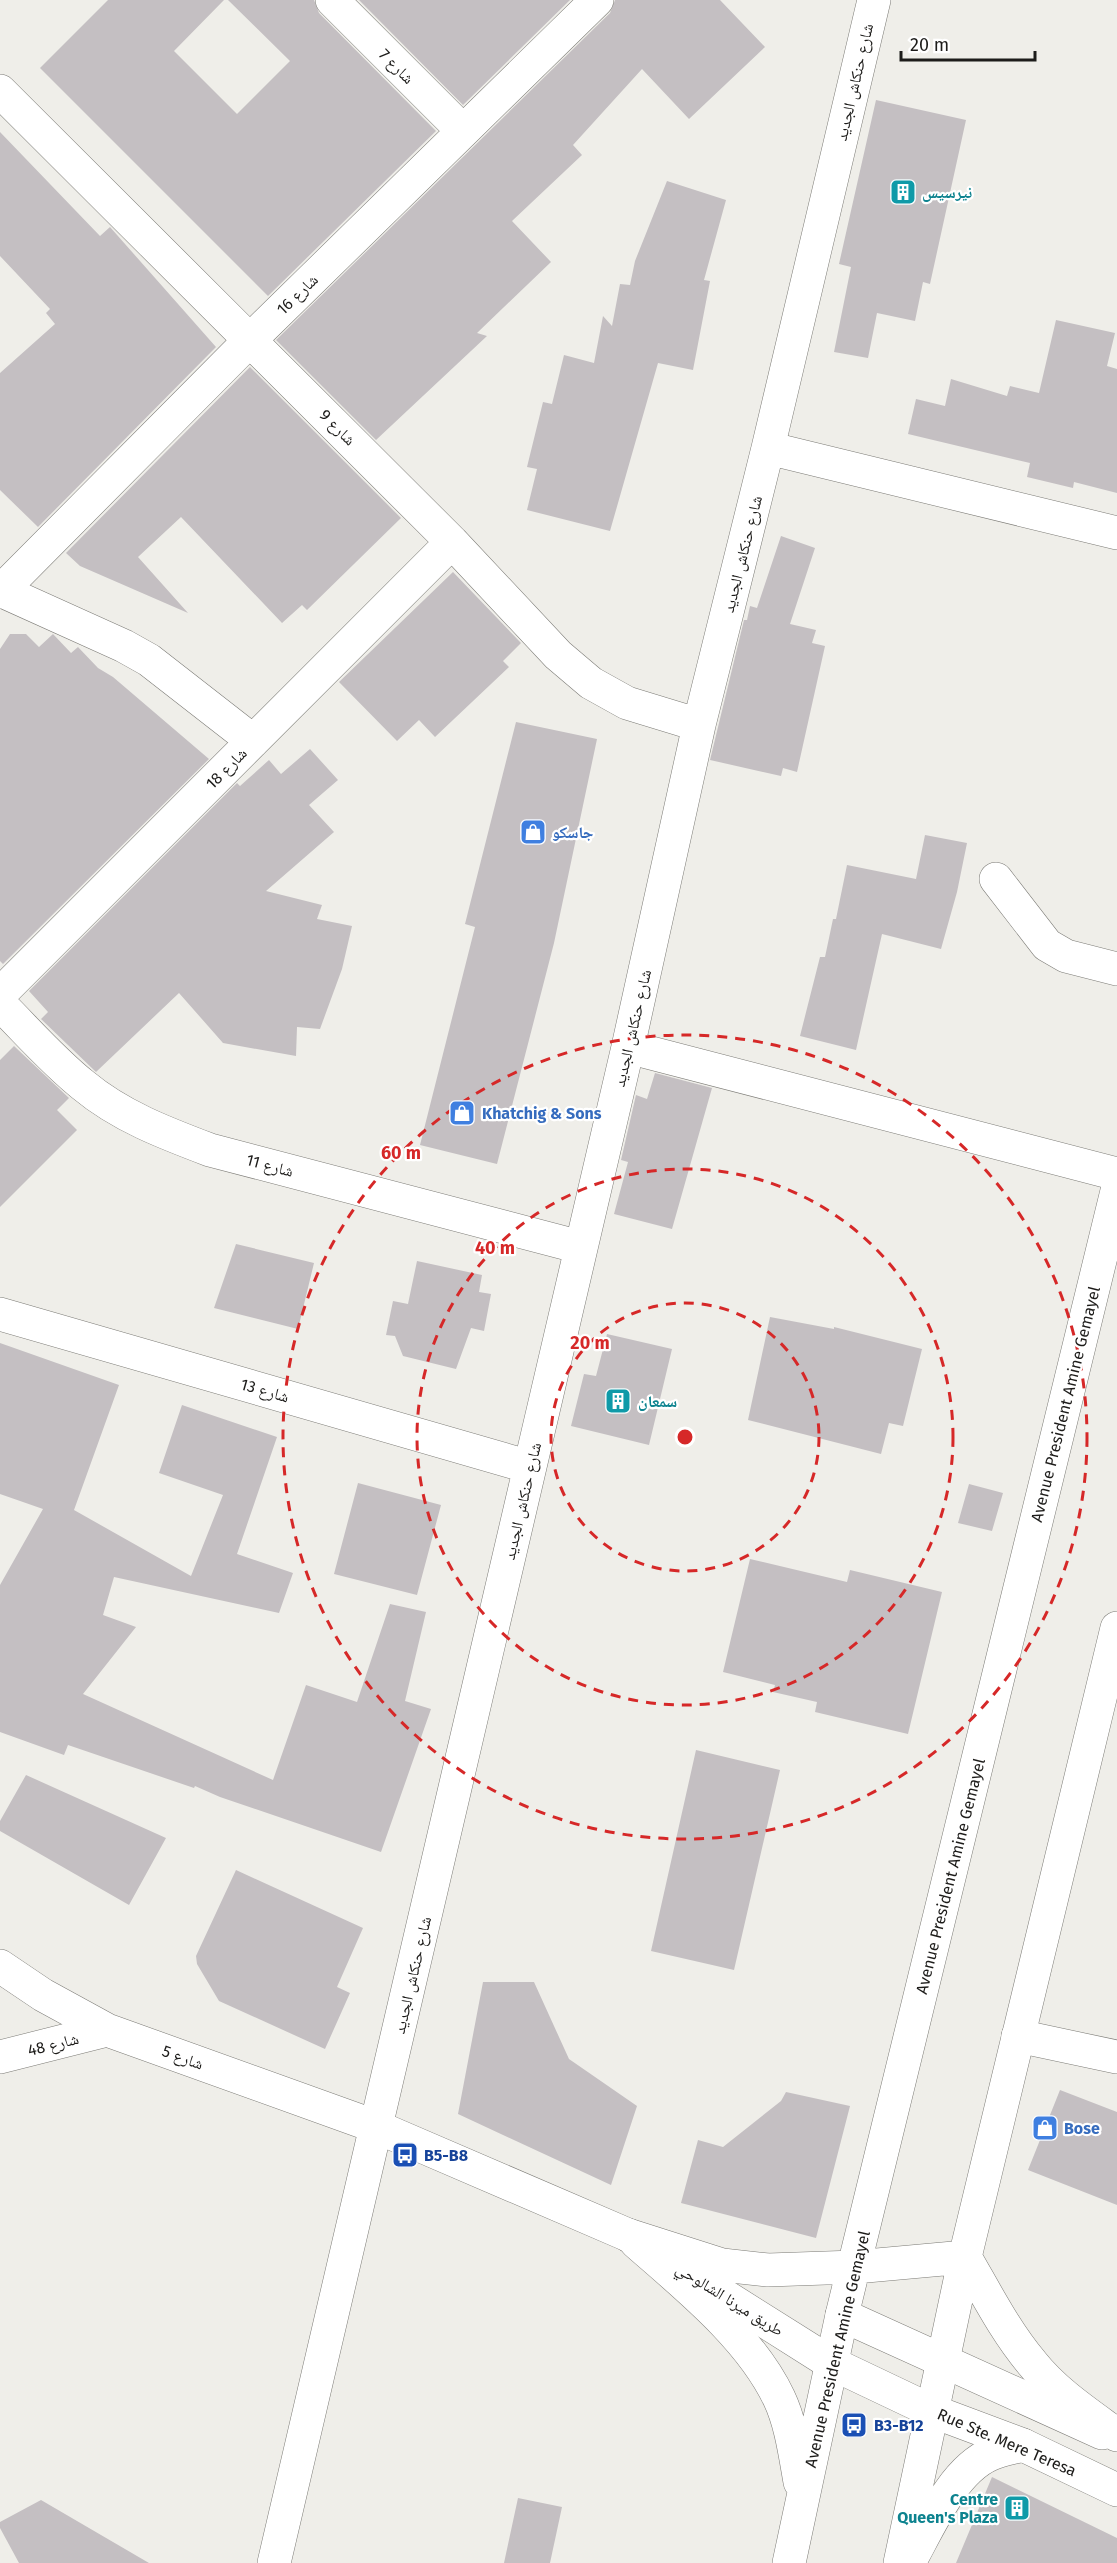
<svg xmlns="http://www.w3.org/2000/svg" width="1117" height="2563" viewBox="0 0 1117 2563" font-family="'Fira Sans','Noto Naskh Arabic',sans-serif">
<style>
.building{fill:#c4bfc2}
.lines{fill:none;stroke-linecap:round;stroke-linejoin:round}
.minor-casing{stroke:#7c7b76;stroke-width:34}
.highway-casing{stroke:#7c7b76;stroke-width:34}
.minor{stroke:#fff;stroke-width:33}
.highway{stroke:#fff;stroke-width:33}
.ring{fill:none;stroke:#d62828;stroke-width:3;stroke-dasharray:10 8}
.labels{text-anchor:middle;stroke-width:4.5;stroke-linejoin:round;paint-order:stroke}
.street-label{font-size:16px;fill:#1d1c1a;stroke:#fff}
.culture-label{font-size:16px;font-weight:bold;fill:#0d838f;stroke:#fff;text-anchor:start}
.shop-label{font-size:16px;font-weight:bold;fill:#366cbe;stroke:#fff;text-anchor:start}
.transit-label{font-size:16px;font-weight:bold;fill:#164399;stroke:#fff;text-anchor:start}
.centre{fill:#d62828;stroke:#fff;stroke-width:3}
.ring-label{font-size:18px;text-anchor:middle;font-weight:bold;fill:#d62828;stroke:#fff;stroke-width:4.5;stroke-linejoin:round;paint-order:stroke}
</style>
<rect width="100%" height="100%" fill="#efeee9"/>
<path class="building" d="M 108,0 L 224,0 L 174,51 L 237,114 L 290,61 L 228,0 L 314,0 L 319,13 L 436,131 L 268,296 L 40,68 Z
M 359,0 L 570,0 L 463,105 Z
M 615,0 L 720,0 L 765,47 L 689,119 L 642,69 L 573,145 L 582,155 L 512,221 L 551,262 L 477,333 L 487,336 L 376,440 L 276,340 L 610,13 Z
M 876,100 L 966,120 L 930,284 L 923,282 L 915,321 L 877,313 L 868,358 L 834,352 L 851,267 L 839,264 Z
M 0,132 L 100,236 L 110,227 L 216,347 L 38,527 L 0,490 L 0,373 L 55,324 L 46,313 L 50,309 L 0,256 Z
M 667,181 L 726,200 L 704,280 L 710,281 L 693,370 L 658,363 L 610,531 L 527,510 L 537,469 L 527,467 L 543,402 L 552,404 L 564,355 L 594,363 L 603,316 L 612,326 L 620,284 L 630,285 L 635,261 Z
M 1056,320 L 1115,333 L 1107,366 L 1117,369 L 1117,493 L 1074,482 L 1073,488 L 1027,477 L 1030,463 L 908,434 L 916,399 L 945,406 L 951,379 L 1007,396 L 1010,386 L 1039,393 Z
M 250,367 L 401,518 L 307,610 L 302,605 L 282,623 L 181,517 L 138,557 L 188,613 L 80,566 L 66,553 Z
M 781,536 L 815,548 L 790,624 L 816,630 L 812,643 L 825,646 L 797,772 L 783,768 L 781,776 L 710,760 L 744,620 L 747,620 L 750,606 L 757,608 Z
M 453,572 L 521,643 L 503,661 L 509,667 L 435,737 L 419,720 L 397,741 L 339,682 Z
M 10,634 L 26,634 L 39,647 L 53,634 L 71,653 L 78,647 L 98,668 L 113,677 L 209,759 L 3,964 L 0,961 L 0,649 Z
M 516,722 L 597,739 L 554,943 L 497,1164 L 420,1145 L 475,927 L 465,924 Z
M 310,749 L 338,780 L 309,805 L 334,832 L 266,891 L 322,905 L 317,919 L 352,926 L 342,969 L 320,1029 L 297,1027 L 296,1056 L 223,1043 L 179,993 L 96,1072 L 41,1019 L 48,1012 L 29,991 L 237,783 L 240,786 L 269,760 L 281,774 Z
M 925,835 L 967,843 L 957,892 L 941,949 L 882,934 L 856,1050 L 800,1036 L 820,957 L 825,957 L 833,919 L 836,919 L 847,865 L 916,879 Z
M 14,1046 L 69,1098 L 57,1110 L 77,1130 L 0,1207 L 0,1060 Z
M 655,1073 L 712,1088 L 672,1229 L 614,1214 L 628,1162 L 621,1160 L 636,1095 L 647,1099 Z
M 236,1244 L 314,1263 L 298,1329 L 214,1308 Z
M 417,1261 L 482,1275 L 479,1292 L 491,1294 L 484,1331 L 471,1328 L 456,1369 L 403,1356 L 395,1336 L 386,1335 L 393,1301 L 408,1304 Z
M 770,1317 L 834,1329 L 834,1327 L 922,1349 L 903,1426 L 889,1423 L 881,1454 L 748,1420 Z
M 607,1334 L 672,1349 L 649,1445 L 571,1426 L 584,1374 L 596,1376 Z
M 0,1343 L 119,1385 L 74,1510 L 191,1576 L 223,1495 L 159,1473 L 182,1405 L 277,1437 L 237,1554 L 293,1573 L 279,1613 L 114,1577 L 103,1615 L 136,1627 L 83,1694 L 273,1780 L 306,1685 L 357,1702 L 390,1604 L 426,1612 L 405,1701 L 431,1709 L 381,1852 L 220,1797 L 195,1786 L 194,1788 L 68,1745 L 64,1755 L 0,1732 L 0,1585 L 43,1509 L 0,1494 Z
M 358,1483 L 441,1505 L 417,1595 L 334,1574 Z
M 969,1484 L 1003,1493 L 992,1531 L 958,1523 Z
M 750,1559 L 847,1582 L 850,1570 L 942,1592 L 908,1734 L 815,1712 L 817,1702 L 773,1692 L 775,1685 L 723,1672 Z
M 696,1750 L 780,1770 L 734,1970 L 651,1951 Z
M 26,1775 L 166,1838 L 129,1905 L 0,1831 L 0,1821 Z
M 236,1870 L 363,1928 L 337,1987 L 350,1993 L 325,2049 L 219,2001 L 197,1964 L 196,1956 Z
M 483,1982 L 534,1982 L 569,2059 L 637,2106 L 611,2185 L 458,2114 Z
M 1060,2090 L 1117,2112 L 1117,2205 L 1028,2170 Z
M 786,2092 L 850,2106 L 816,2238 L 681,2203 L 698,2140 L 723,2147 L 781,2101 Z
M 992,2477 L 1117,2538 L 1117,2563 L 956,2563 Z
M 518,2498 L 562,2507 L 550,2563 L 504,2563 Z
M 41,2500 L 149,2563 L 19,2563 L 0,2528 L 0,2522 Z"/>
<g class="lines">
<g class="minor-casing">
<path id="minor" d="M 332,0 L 463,131
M 0,91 L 452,542 L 558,655 L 591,683 L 627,703 L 699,725
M 768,448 L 1117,533
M 0,590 L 124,646 L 149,660 L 253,741
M 0,592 L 250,340 L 597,0
M 996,879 L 1047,945 L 1066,956 L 1117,969
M 0,994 L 452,542
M 0,1004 C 27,1031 53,1061 83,1085 C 120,1116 165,1133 210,1150 L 580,1247
M 628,1047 L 1117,1174
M 0,1314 L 530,1467
M 0,1966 L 43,1995 L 107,2030 L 377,2127 L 628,2235 L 831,2363 L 932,2411 L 1023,2445 L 1117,2490
M 1018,2036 L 1117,2057
M 0,2057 L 107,2030
M 842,2315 L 1102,2433
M 274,2563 L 628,1047 L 699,725 L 768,448 L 874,0"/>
</g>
<g class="highway-casing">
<path id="highway" d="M 628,2235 L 722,2265 L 768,2270 L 855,2267 L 965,2257
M 636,2242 C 686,2286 750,2337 779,2398 C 791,2423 795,2454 800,2482
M 965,2257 C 986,2293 1005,2331 1032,2363 C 1055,2392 1087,2413 1117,2435
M 910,2561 C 929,2527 953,2470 991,2454 C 1001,2450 1012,2448 1023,2445
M 789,2563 L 842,2315 L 1117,1191
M 900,2563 L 965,2257 L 1117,1628"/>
</g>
<use href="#minor" class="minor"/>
<use href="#highway" class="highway"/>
</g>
<g class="ring">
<circle cx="685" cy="1437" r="134"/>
<circle cx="685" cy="1437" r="268"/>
<circle cx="685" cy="1437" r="402"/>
</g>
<defs>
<g id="building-square" transform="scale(1.35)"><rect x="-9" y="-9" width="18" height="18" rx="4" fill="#0f9aa8" stroke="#fff"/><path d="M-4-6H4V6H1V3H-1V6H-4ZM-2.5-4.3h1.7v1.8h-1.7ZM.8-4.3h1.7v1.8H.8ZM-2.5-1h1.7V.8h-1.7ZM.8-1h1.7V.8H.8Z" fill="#fff"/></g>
<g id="shop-square" transform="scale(1.35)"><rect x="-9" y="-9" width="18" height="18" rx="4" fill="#3f7fe0" stroke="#fff"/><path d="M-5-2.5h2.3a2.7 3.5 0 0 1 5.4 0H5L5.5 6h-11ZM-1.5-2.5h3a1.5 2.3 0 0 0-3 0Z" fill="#fff"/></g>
<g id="bus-square" transform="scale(1.35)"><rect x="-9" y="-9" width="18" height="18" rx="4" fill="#1a4fb4" stroke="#fff"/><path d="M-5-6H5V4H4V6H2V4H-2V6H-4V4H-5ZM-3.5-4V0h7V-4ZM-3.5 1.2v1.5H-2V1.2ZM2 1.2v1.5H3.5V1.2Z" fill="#fff"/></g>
</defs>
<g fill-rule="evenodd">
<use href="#building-square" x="903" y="192"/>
<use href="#shop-square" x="533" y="832"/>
<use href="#shop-square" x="462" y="1113"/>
<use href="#building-square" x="618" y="1401"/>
<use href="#shop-square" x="1045" y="2128"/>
<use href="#bus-square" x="405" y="2155"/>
<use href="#bus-square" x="854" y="2425"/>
<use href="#building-square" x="1017" y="2508"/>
</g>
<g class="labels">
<g class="street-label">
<text transform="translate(397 66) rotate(45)" y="6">شارع 7</text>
<text transform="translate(854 82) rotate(-77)" y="6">شارع حنكاش الجديد</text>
<text transform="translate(297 294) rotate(-44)" y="6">شارع 16</text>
<text transform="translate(338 427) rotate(45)" y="6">شارع 9</text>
<text transform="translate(742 554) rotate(-76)" y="6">شارع حنكاش الجديد</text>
<text transform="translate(226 768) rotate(-45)" y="6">شارع 18</text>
<text transform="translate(632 1028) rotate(-77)" y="6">شارع حنكاش الجديد</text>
<text transform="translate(270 1165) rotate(15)" y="6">شارع 11</text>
<text transform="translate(265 1390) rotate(16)" y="6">شارع 13</text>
<text transform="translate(1065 1404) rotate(-76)" y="6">Avenue President Amine Gemayel</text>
<text transform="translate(522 1501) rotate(-77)" y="6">شارع حنكاش الجديد</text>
<text transform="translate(950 1876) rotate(-76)" y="6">Avenue President Amine Gemayel</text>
<text transform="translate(412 1975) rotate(-77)" y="6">شارع حنكاش الجديد</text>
<text transform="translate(53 2044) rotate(-14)" y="6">شارع 48</text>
<text transform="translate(183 2057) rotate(20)" y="6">شارع 5</text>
<text transform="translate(730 2299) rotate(32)" y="6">طريق ميرنا الشالوحي</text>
<text transform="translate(837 2349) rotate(-77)" y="6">Avenue President Amine Gemayel</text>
<text transform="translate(1007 2442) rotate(23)" y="6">Rue Ste. Mere Teresa</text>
</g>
<g class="culture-label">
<text x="922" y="198">نيرسيس</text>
<text x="638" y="1407">سمعان</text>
<text x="998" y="2505" text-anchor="end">Centre<tspan x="998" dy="18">Queen's Plaza</tspan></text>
</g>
<g class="shop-label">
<text x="552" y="838">جاسكو</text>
<text x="482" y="1119">Khatchig &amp; Sons</text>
<text x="1064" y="2134">Bose</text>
</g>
<g class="transit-label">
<text x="424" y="2161">B5-B8</text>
<text x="874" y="2431">B3-B12</text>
</g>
</g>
<circle cx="685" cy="1437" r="9" class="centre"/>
<g class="ring-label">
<text x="401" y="1159">60 m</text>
<text x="495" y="1254">40 m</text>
<text x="590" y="1349">20 m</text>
</g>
<path d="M901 51v9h134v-9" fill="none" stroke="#1d1c1a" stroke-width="3"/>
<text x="910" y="51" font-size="18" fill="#1d1c1a" stroke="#ffffff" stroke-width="4.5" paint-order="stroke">20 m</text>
</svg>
